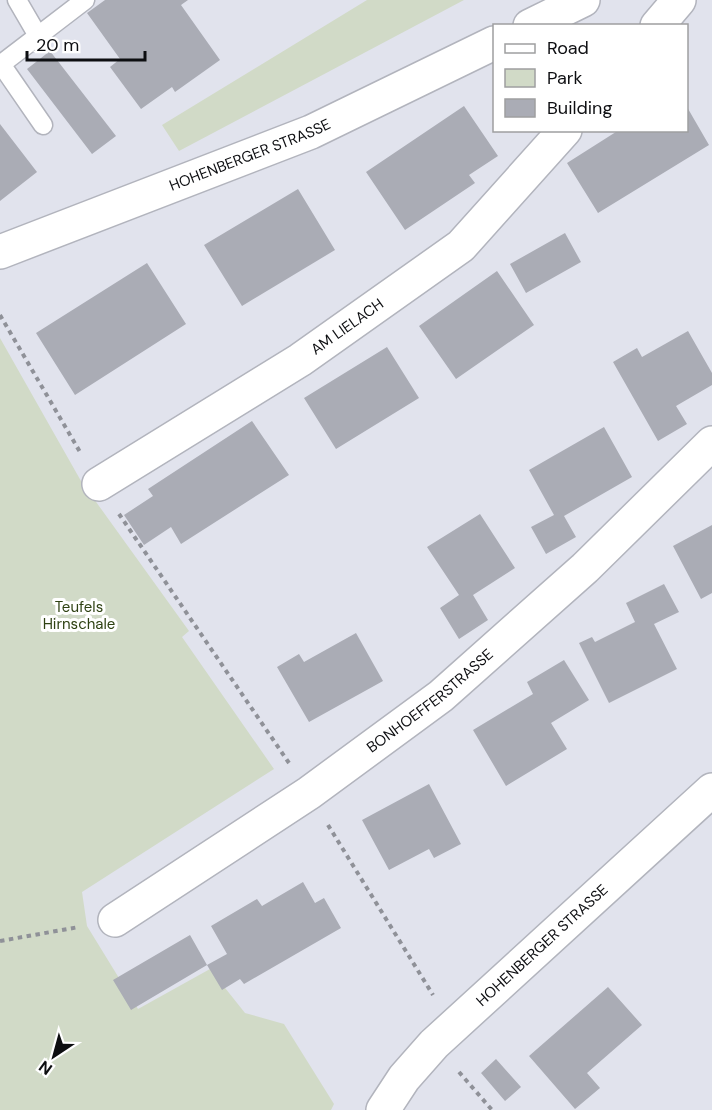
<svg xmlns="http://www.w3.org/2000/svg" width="712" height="1110" viewBox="0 0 712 1110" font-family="'DM Sans',sans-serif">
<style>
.green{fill:#d1dac7}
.building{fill:#aaacb5}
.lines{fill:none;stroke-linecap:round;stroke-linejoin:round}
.service-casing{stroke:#b2b4bd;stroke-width:21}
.minor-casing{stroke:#b2b4bd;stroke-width:36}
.path{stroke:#8f9198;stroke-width:4;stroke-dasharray:4.5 4.5;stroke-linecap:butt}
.service{stroke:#fff;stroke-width:18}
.minor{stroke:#fff;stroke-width:33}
.labels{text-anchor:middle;stroke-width:6;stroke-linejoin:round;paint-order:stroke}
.street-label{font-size:15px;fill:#0d0e11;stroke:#fff}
.park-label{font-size:15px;fill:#2f4213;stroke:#fff}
</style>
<rect width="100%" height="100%" fill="#e1e3ed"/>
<path class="green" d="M 367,0 L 464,0 L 179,151 L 162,125 Z
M 0,338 L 81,481 L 189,631 L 182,637 L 274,769 L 82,892 L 87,926 L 138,1009 L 210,969 L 245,1013 L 284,1024 L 334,1104 L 331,1110 L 0,1110 Z"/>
<path class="building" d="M 105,0 L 188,0 L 181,5 L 220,60 L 175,92 L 172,87 L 141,109 L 110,67 L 120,59 L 87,13 Z
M 50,51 L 116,136 L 92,154 L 27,69 Z
M 464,106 L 498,156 L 469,175 L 475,183 L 405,230 L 366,172 Z
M 687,107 L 709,145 L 598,213 L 567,163 L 619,130 L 687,130 Z
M 0,124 L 37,172 L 0,201 Z
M 298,189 L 335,250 L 242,306 L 204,245 Z
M 565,233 L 581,262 L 526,293 L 510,264 Z
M 147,263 L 186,324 L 75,395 L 36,333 Z
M 497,271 L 534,325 L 456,379 L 419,326 Z
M 688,331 L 712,373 L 712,385 L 676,406 L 687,424 L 658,441 L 613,362 L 637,348 L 642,357 Z
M 387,347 L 419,398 L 336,449 L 304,398 Z
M 252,421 L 289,475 L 181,544 L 171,527 L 144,545 L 124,515 L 153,496 L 148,489 Z
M 604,427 L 632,477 L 564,516 L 576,537 L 546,554 L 531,527 L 554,515 L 529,470 Z
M 480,514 L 515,568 L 473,595 L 488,620 L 459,639 L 440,608 L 459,595 L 427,547 Z
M 712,525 L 712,593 L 701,599 L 673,546 Z
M 664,584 L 679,612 L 654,624 L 677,669 L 609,703 L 579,643 L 592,637 L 595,642 L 635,622 L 626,603 Z
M 356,633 L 383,681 L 309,722 L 277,667 L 299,654 L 304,662 Z
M 564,660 L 589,700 L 551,723 L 567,749 L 506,786 L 473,730 L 533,694 L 527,682 Z
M 429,784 L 461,844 L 434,858 L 429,849 L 389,870 L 362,820 Z
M 303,882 L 315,903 L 324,898 L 341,928 L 244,984 L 240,979 L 222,990 L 207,965 L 227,954 L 211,926 L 257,899 L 262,906 Z
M 190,935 L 207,965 L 131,1010 L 113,980 Z
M 608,987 L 642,1025 L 587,1073 L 600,1088 L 575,1109 L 529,1056 Z
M 496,1059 L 521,1087 L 505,1101 L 481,1073 Z"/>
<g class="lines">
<g class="service-casing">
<path id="service" d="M 17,0 L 38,36
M 1,64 L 43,125
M 0,65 L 85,0"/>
</g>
<g class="minor-casing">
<g id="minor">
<path d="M 530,26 L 583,0"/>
<path d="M 657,26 L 679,0"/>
<path id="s1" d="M 0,252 L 311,132 L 494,43"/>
<path id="s2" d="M 99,484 L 300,360 L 461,246 L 565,130"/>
<path id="s3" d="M 115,920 L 309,793 L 441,696 L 585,568 L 712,443"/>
<path id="s4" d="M 383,1110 L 404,1078 L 434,1044 L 712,790"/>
</g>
</g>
<path class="path" d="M 0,315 L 80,452
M 119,514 L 289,763
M 328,825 L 433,995
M 0,941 L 79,927
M 459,1072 L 492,1110"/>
<use href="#service" class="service"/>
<use href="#minor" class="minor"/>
</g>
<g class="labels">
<g class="street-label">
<text dy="5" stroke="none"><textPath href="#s1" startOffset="268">HOHENBERGER STRASSE</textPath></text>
<text dy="5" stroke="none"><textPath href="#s2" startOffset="294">AM LIELACH</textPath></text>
<text dy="5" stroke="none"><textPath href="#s3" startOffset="384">BONHOEFFERSTRASSE</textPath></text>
<text dy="5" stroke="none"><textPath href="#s4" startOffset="230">HOHENBERGER STRASSE</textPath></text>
</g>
<g class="park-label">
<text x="79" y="612">Teufels<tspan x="79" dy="17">Hirnschale</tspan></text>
</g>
</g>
<rect x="493" y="24" width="195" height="108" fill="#ffffff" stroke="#9e9fa0" stroke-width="1.5"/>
<rect x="505" y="44" width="30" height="9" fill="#ffffff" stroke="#9e9fa0" stroke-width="1.5"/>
<text x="547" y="54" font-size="18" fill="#0d0e11">Road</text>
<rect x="505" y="69" width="30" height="18" fill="#d1dac7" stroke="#9e9fa0" stroke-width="1.5"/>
<text x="547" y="84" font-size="18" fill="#0d0e11">Park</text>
<rect x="505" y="99" width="30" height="18" fill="#aaacb5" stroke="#9e9fa0" stroke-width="1.5"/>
<text x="547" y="114" font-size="18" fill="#0d0e11">Building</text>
<g transform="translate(54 1056) rotate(216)" stroke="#ffffff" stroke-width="4.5" paint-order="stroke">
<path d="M0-4.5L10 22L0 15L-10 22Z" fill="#0d0e11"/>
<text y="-9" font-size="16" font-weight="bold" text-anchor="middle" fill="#0d0e11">N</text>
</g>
<path d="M27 51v9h118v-9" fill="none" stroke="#0d0e11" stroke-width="3"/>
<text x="36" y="51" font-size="18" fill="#0d0e11" stroke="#ffffff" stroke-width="4.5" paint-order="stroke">20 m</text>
</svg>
